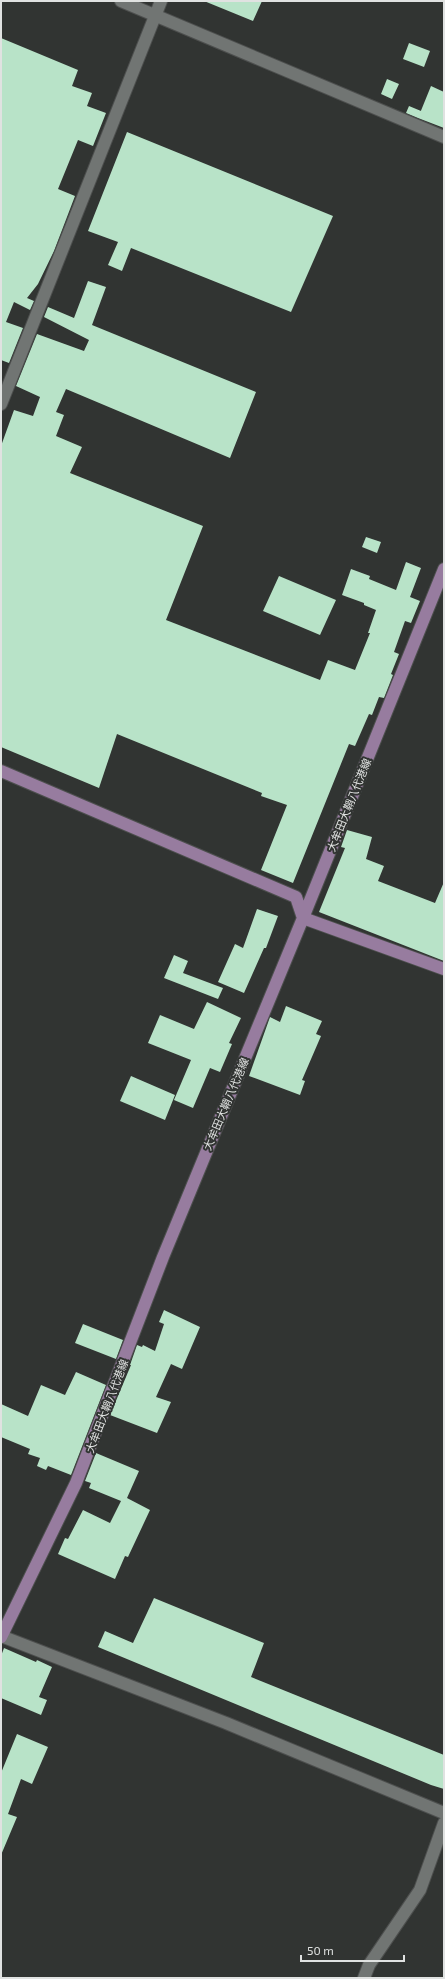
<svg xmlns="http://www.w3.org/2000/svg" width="445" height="1979" viewBox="0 0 445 1979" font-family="'Exo 2','Noto Sans JP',sans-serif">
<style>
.building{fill:#b8e3c8}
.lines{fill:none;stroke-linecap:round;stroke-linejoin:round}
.minor-casing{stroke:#4d4f4e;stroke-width:14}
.major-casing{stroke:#4d4f4e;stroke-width:14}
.minor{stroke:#717573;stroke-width:12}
.major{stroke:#977c9f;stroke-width:12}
.labels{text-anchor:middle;stroke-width:4;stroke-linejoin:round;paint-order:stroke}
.street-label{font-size:11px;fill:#e0e2e1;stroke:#313432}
</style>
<rect width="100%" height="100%" fill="#313432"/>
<path class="building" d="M 204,1 L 262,1 L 253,21 Z
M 1,38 L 78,70 L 72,86 L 92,93 L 87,106 L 106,113 L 93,146 L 78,140 L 58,189 L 75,196 L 54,251 L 38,284 L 27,298 L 34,301 L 30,310 L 14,302 L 6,322 L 23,328 L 9,363 L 1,360 Z
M 409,43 L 430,51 L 424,67 L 403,59 Z
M 387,79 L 399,84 L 392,99 L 381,94 Z
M 431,86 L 444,92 L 444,128 L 418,118 Z
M 409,106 L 421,111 L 418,118 L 406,113 Z
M 127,132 L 333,216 L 291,312 L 131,248 L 122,271 L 108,265 L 118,242 L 88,231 Z
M 88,281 L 106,287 L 92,325 L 256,392 L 230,458 L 66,389 L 56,412 L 64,415 L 56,436 L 82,447 L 70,473 L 203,526 L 166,620 L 320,680 L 328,660 L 355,670 L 370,633 L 368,633 L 376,610 L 364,605 L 364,603 L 342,595 L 351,569 L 370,576 L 369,579 L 396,590 L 406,562 L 421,568 L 410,597 L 420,601 L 411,623 L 405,621 L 394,652 L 399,654 L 391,674 L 393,675 L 384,698 L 379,697 L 372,715 L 369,714 L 355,746 L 349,744 L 293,883 L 261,870 L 287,805 L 261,796 L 262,793 L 117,734 L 99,788 L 1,747 L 1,446 L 14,410 L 33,416 L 40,397 L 16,386 L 37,334 L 84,351 L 89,340 L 44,317 L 48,307 L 74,318 Z
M 366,537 L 381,542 L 377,553 L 362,547 Z
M 279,576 L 336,600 L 320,635 L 263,611 Z
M 347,830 L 372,837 L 366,859 L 384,866 L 378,881 L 435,903 L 444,882 L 444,961 L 319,912 L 345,848 L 341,847 Z
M 257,909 L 278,916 L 266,948 L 264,948 L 244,993 L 218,982 L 235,944 L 243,948 Z
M 174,955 L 188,961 L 183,973 L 223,988 L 218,999 L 164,978 Z
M 207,1002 L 241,1018 L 229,1043 L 232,1044 L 220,1072 L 210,1068 L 193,1108 L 174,1100 L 191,1060 L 148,1043 L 160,1015 L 194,1029 Z
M 286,1006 L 322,1021 L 316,1034 L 321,1036 L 302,1080 L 305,1081 L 300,1095 L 249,1076 L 270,1017 L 280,1022 Z
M 131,1076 L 175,1095 L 165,1120 L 120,1101 Z
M 164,1310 L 200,1327 L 182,1369 L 171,1364 L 156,1397 L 171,1402 L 157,1433 L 110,1415 L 131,1365 L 130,1365 L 137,1345 L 142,1347 L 143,1345 L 155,1351 L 164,1324 L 159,1322 Z
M 83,1324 L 123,1340 L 116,1359 L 75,1343 Z
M 76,1372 L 106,1385 L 71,1475 L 48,1466 L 46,1470 L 37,1466 L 40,1458 L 28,1454 L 30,1449 L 1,1437 L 1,1404 L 28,1416 L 41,1385 L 65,1395 Z
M 96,1453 L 139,1471 L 127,1498 L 150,1510 L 128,1557 L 125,1556 L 115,1579 L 58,1554 L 65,1538 L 68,1539 L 83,1510 L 110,1523 L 121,1501 L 89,1488 L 91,1483 L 85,1481 Z
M 154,1598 L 264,1643 L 251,1677 L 444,1755 L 444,1789 L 431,1785 L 98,1647 L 105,1631 L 133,1643 Z
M 4,1648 L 36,1662 L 37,1660 L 52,1667 L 39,1697 L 47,1700 L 41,1715 L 1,1698 L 1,1656 Z
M 17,1734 L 48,1747 L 32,1784 L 21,1779 L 8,1814 L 17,1817 L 1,1855 L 1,1773 Z"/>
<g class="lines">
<g class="minor-casing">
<path id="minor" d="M 121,1 L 444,137
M 1,404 L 161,1
M 1,1636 L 226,1723 L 444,1813
M 364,1978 L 369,1965 L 420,1890 L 444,1823"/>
</g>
<g class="major-casing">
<path id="major" d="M 1,771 L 296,897 L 303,918
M 303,918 L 444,969
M 1,1637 L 76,1483 L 163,1257 L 303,918 L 444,569"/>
</g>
<use href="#minor" class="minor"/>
<use href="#major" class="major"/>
</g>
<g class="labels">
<g class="street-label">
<text transform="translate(349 805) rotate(-68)" y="4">大牟田大鞘八代港線</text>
<text transform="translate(226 1104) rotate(-67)" y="4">大牟田大鞘八代港線</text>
<text transform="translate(107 1406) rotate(-69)" y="4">大牟田大鞘八代港線</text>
</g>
</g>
<rect width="445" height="1979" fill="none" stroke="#e0e2e1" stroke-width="4"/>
<path d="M301 1955v6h103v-6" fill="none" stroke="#e0e2e1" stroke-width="2"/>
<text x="307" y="1955" font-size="12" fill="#e0e2e1" stroke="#313432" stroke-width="3" paint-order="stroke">50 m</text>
</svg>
